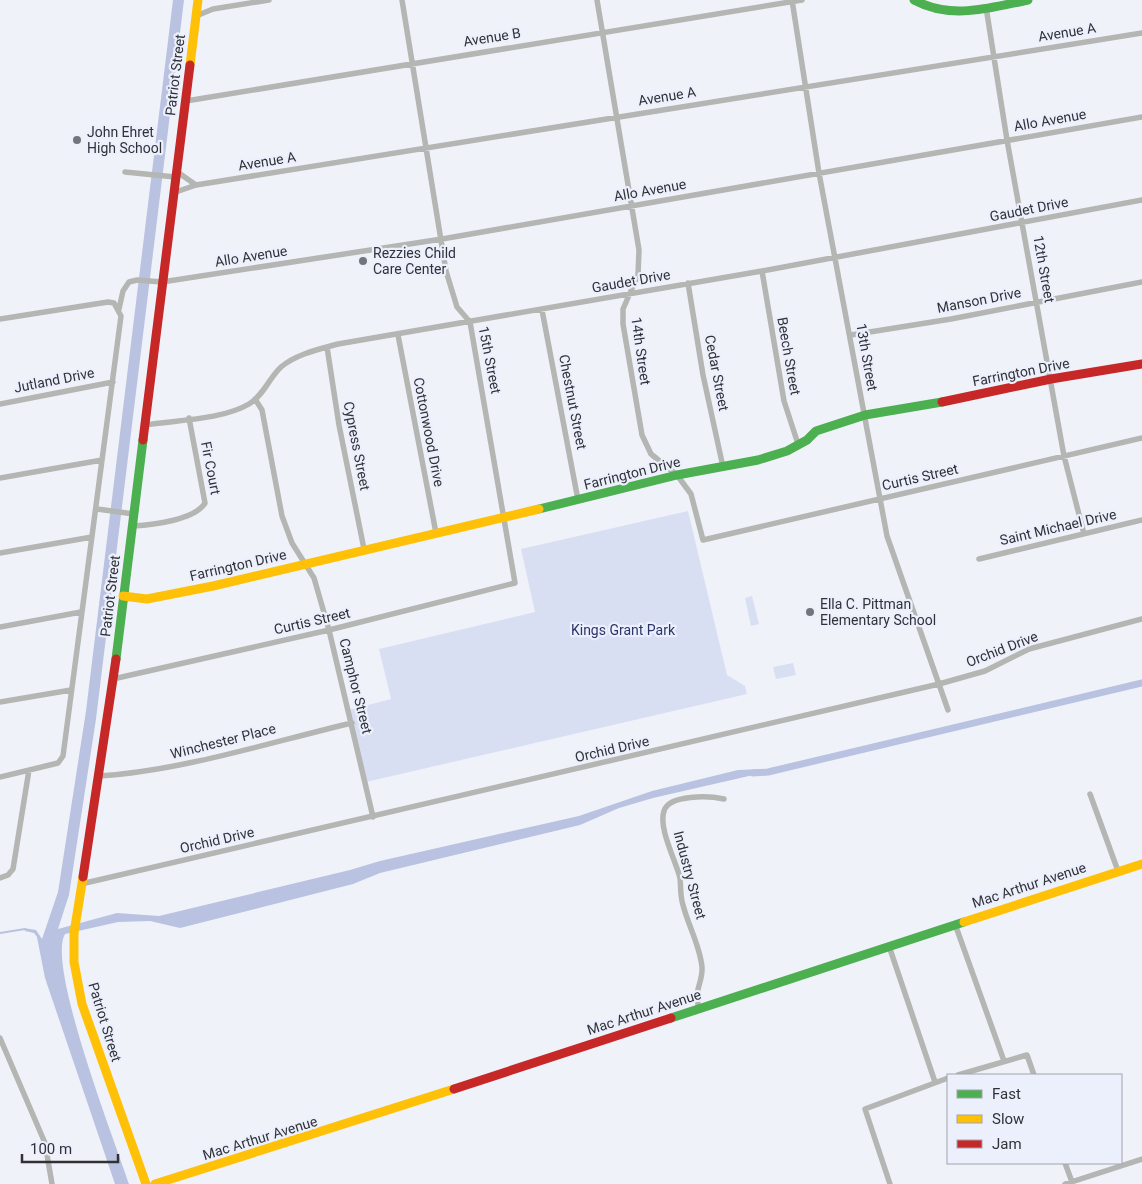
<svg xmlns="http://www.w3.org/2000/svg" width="1142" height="1184" viewBox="0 0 1142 1184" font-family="Roboto,sans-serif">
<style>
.green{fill:#d9dff3}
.water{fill:#b9c2e0}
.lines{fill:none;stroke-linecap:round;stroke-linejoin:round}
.stream{stroke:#b9c2e0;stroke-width:2}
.canal{stroke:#b9c2e0;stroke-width:7}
.street{stroke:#b4b6b3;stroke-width:5.5}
.fast{stroke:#4caf50;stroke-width:9}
.slow{stroke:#ffc107;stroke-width:9}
.jam{stroke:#c62828;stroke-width:9}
.poi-dot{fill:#73757a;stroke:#ecf0fd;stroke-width:2}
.labels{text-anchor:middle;stroke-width:4.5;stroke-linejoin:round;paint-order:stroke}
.street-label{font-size:14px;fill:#303236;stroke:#ecf0fd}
.poi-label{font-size:14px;fill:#303236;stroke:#ecf0fd;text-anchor:start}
.park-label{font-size:14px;fill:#2b3568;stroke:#ecf0fd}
</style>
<rect width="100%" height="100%" fill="#f0f2f9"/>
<path class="green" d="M 688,511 L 727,675 L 745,686 L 747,694 L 366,782 L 349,710 L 391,699 L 379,649 L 535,612 L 521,549 Z
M 752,596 L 759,624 L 751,626 L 745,598 Z
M 793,663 L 796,675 L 776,679 L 773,667 Z"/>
<path class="water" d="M 173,0 L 184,0 L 96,719 L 69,895 L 58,929 L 117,913 L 159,916 L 350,870 L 380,861 L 579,816 L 652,791 L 738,770 L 762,769 L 762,773 L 653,798 L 619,808 L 580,825 L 380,873 L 353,884 L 180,928 L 150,921 L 118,922 L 65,934 C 46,965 116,1144 129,1184 L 115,1184 L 45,978 L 37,937 L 34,933 L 25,931 L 24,928 L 36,930 L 42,939 L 58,892 L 86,711 Z"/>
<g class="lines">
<path class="stream" d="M 0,933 L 25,929"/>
<path class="canal" d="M 753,773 L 768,772 L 1142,683"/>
<path class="street" d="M 597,0 L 639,250 L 638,275 L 623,309 L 623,324 L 642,435 L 651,454 L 677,475 L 691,494 L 703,540 L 1142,438
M 792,0 L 819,173 L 887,536 L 948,710
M 986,7 L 1007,140 L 1064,456 L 1084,534
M 196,16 L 213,9 L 269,0
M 186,101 L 802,0
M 176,171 L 196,185
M 125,172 L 175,177
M 173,193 L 196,185 L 1142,33
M 762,271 L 784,401 L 798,444
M 688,283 L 703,375 L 723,467
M 119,309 L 123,291 L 129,282 L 137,280 L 162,282 L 442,239 L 1142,117
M 542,310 L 578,500
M 0,319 L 108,302 L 114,303 L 121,316 L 63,756 L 58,763 L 0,777
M 398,335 L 436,533
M 851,335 L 951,319 L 1142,282
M 327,347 L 339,425 L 364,549
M 255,399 L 262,410 L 282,516 L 292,543 L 314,578 L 329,630 L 373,817
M 0,404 L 113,382
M 145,425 C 176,420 222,420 249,404 C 264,395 269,378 281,367 C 296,354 320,349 338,344 L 762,271 L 1142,200
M 0,478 L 102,460
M 97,509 L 134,514
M 133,526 C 152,525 195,520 205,503 L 189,418
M 0,553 L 92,537
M 979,559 L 1142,520
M 0,627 L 81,612
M 113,679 L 329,630 L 515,583 L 470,322 L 457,307 L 446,271 L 402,0
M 0,702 L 71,690
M 99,776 C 181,771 271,742 352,723
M 1090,794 L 1118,871
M 0,878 L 8,875 L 13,869 L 29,770
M 81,884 L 939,684 L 985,671 L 1029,649 L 1142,619
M 955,924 L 1004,1061
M 889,946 L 935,1082
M 699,1008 C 693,990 703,983 702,967 C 700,946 688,925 683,905 C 680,896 681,887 680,878 C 676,861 658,828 664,811 C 669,794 710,796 724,799
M 0,1038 L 45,1143 L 52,1184
M 958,1075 L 1027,1055 L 1034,1075
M 1065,1163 L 1072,1182
M 890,1184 L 865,1109 L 948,1078
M 1065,1184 L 1142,1159"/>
<path class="fast" d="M 914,0 C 951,20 989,8 1028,0
M 539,509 L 677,475 L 758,460 L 787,451 L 807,440 L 816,431 L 865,415 L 942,402
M 116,659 L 143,440
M 671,1018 L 964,922"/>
<path class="slow" d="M 190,65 L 198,0
M 123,596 L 147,599 L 213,586 L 539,509
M 83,877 L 74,933 L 74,962 L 82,1004 L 146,1184
M 964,922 L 1142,864
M 155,1184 L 454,1089"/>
<path class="jam" d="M 942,402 L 1051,379 L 1142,364
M 143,440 L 190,65
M 83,877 L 116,659
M 454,1089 L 671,1018"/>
</g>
<g class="poi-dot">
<circle cx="77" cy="140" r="5"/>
<circle cx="363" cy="261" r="5"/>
<circle cx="810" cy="612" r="5"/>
</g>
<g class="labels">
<g class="street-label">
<text transform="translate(1067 32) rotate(-9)" y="5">Avenue A</text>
<text transform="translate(492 37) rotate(-9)" y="5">Avenue B</text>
<text transform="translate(175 75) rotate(-83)" y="5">Patriot Street</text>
<text transform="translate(667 96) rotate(-9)" y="5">Avenue A</text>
<text transform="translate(1050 120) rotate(-10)" y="5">Allo Avenue</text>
<text transform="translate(267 161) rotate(-9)" y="5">Avenue A</text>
<text transform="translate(650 190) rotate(-10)" y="5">Allo Avenue</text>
<text transform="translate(1029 209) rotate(-11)" y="5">Gaudet Drive</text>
<text transform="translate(251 256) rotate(-9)" y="5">Allo Avenue</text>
<text transform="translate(1044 269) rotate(80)" y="5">12th Street</text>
<text transform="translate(631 281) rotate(-10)" y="5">Gaudet Drive</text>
<text transform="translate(979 300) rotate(-11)" y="5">Manson Drive</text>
<text transform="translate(641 351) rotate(82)" y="5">14th Street</text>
<text transform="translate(789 356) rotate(80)" y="5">Beech Street</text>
<text transform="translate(867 357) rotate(80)" y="5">13th Street</text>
<text transform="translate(490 360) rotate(79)" y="5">15th Street</text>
<text transform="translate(1021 372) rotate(-11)" y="5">Farrington Drive</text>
<text transform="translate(717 373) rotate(79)" y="5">Cedar Street</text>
<text transform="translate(54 380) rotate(-11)" y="5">Jutland Drive</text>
<text transform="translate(573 402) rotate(79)" y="5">Chestnut Street</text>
<text transform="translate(429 432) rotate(79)" y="5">Cottonwood Drive</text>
<text transform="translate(357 446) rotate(79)" y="5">Cypress Street</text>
<text transform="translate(211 468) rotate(79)" y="5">Fir Court</text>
<text transform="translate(632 473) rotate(-14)" y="5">Farrington Drive</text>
<text transform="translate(920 477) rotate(-13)" y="5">Curtis Street</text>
<text transform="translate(1058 527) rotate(-13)" y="5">Saint Michael Drive</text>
<text transform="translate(238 565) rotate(-13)" y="5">Farrington Drive</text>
<text transform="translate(110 596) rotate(-83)" y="5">Patriot Street</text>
<text transform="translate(312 621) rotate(-13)" y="5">Curtis Street</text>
<text transform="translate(1002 649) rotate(-21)" y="5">Orchid Drive</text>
<text transform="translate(356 686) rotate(76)" y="5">Camphor Street</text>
<text transform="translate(223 741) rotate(-14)" y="5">Winchester Place</text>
<text transform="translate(612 749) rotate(-13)" y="5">Orchid Drive</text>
<text transform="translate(217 840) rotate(-13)" y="5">Orchid Drive</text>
<text transform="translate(690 875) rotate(75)" y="5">Industry Street</text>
<text transform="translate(1029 885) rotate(-18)" y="5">Mac Arthur Avenue</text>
<text transform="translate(644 1012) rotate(-18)" y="5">Mac Arthur Avenue</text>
<text transform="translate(105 1022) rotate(73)" y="5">Patriot Street</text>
<text transform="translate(260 1138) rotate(-17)" y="5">Mac Arthur Avenue</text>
</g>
<g class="poi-label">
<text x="87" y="137">John Ehret<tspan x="87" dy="16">High School</tspan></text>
<text x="373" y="258">Rezzies Child<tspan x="373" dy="16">Care Center</tspan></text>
<text x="820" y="609">Ella C. Pittman<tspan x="820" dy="16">Elementary School</tspan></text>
</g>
<g class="park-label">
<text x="623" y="635">Kings Grant Park</text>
</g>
</g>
<rect x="947" y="1074" width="175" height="90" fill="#ecf0fd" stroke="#a1a4ad"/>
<rect x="957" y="1090" width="25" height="8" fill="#4caf50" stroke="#a1a4ad"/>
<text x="992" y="1099" font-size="15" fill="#303236">Fast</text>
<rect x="957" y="1115" width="25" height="8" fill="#ffc107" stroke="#a1a4ad"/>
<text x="992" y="1124" font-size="15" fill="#303236">Slow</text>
<rect x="957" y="1140" width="25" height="8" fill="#c62828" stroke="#a1a4ad"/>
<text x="992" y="1149" font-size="15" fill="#303236">Jam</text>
<path d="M22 1154v8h96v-8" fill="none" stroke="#303236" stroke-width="2.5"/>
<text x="30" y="1154" font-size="15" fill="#303236" stroke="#ecf0fd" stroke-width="4" paint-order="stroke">100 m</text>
</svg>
